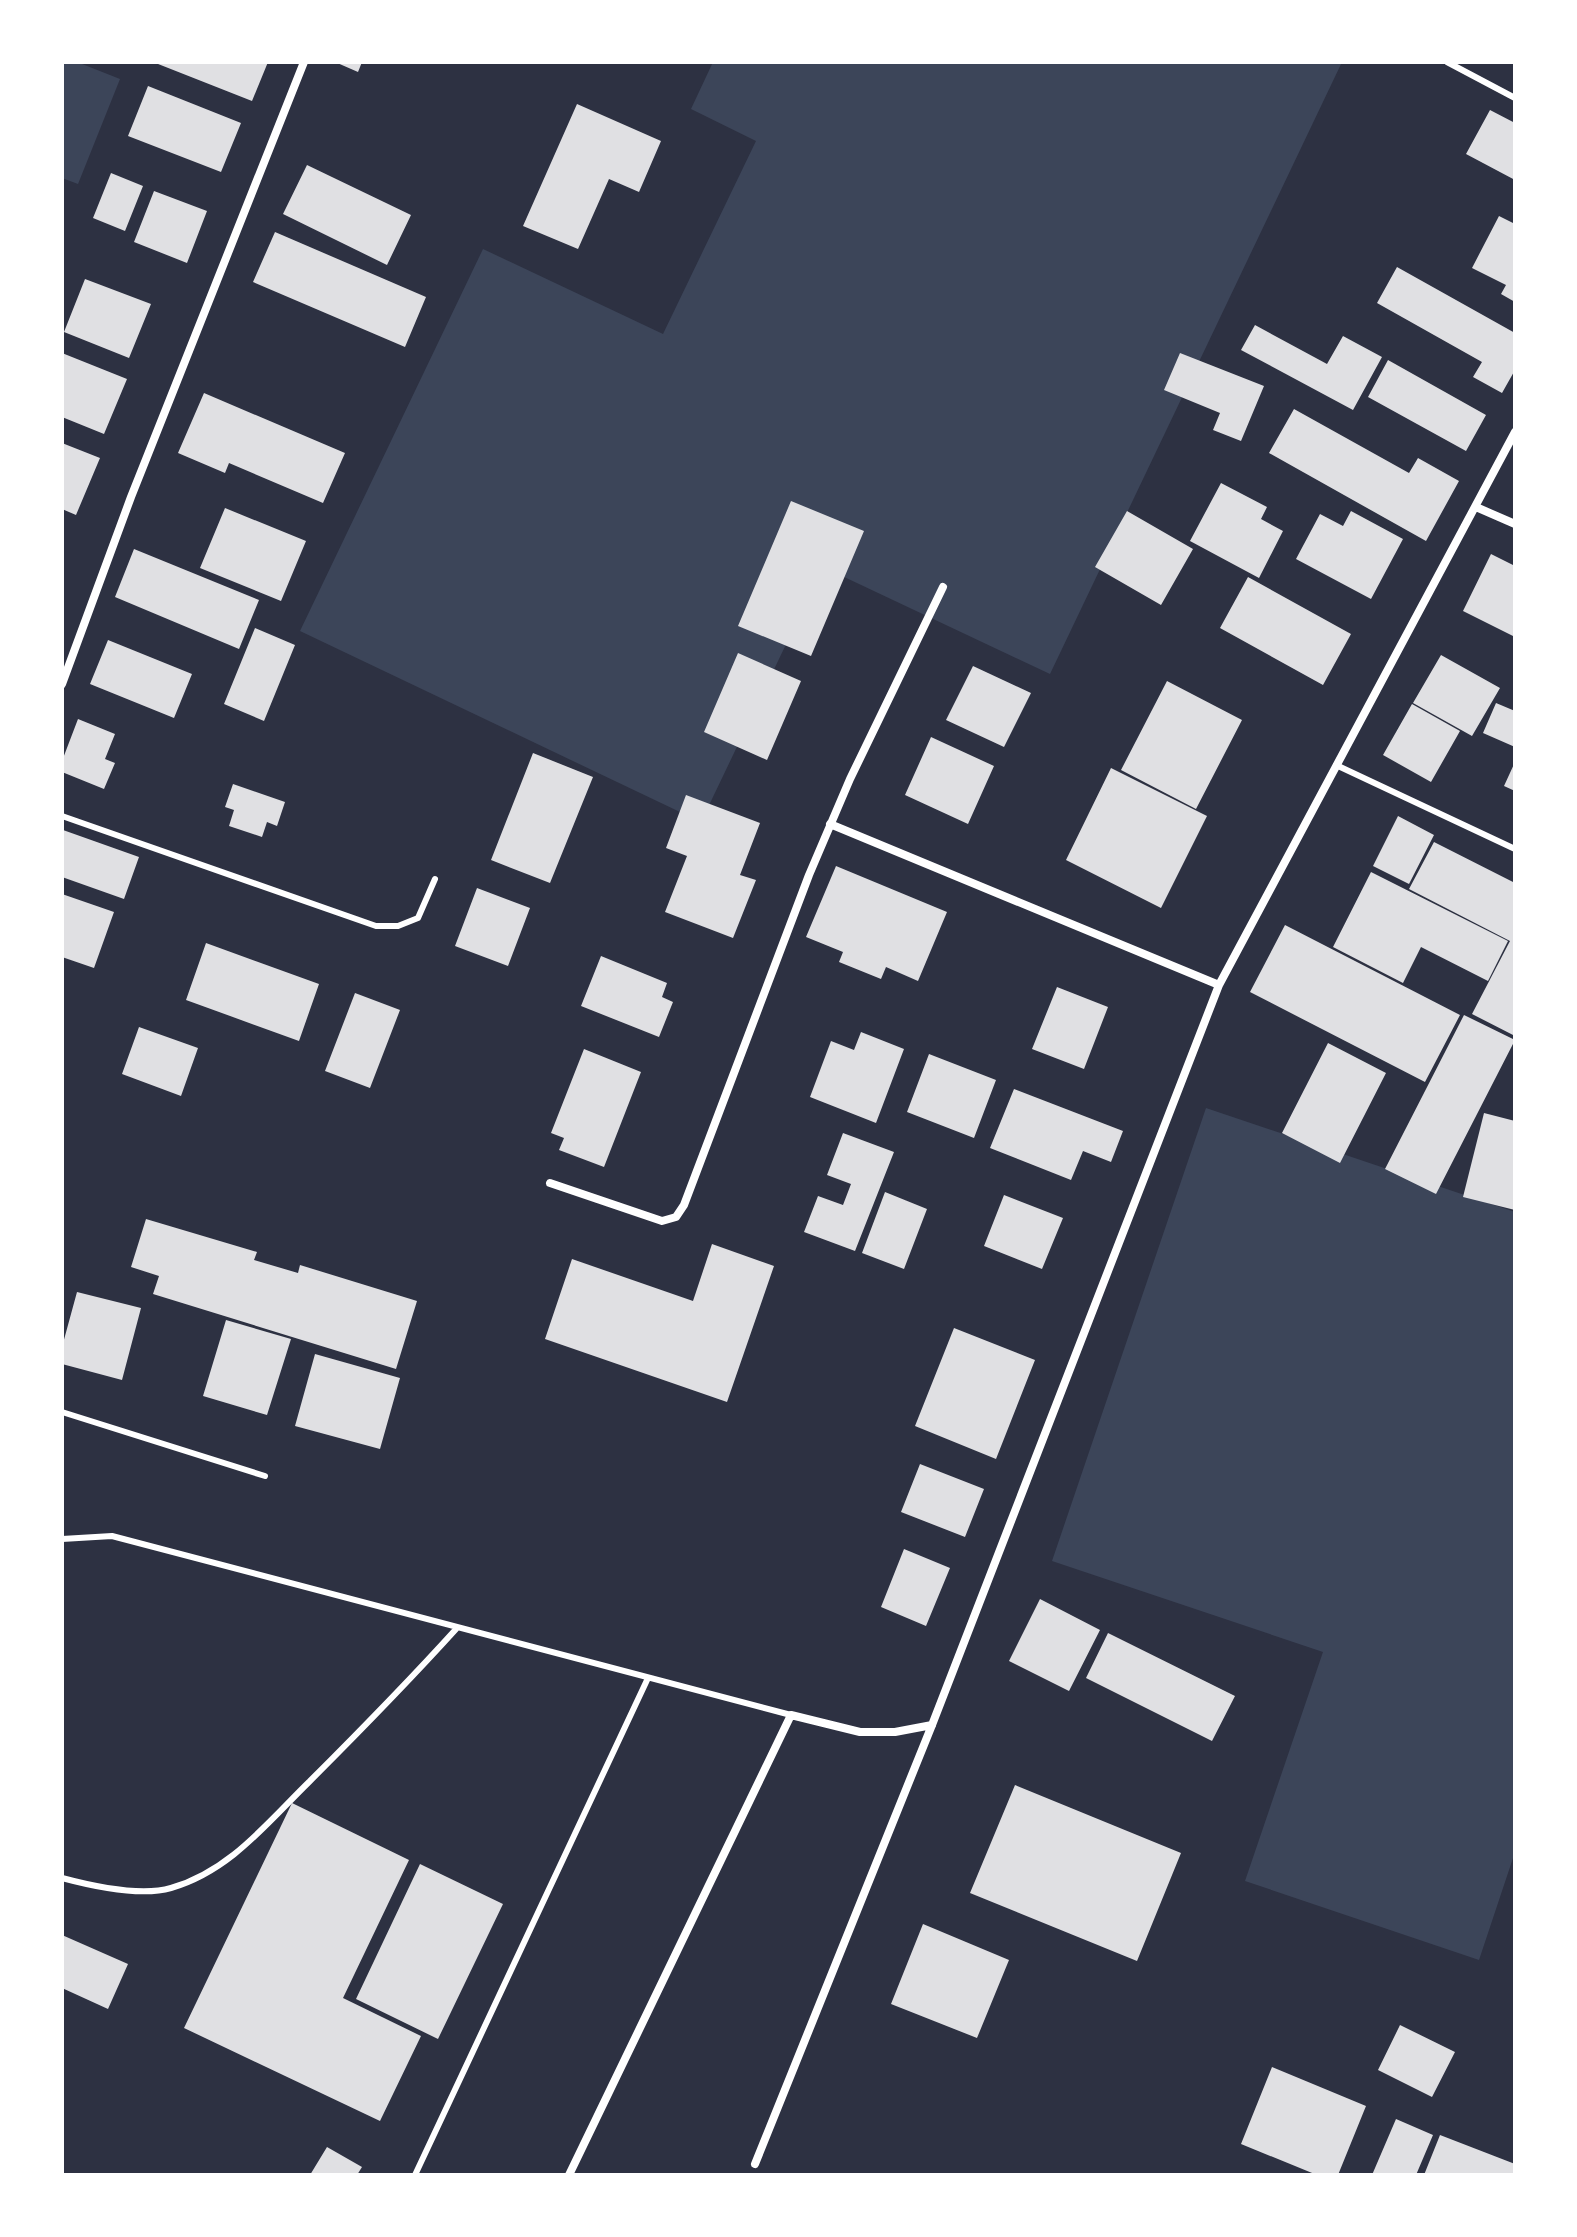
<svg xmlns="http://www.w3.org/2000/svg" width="1577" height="2237" viewBox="0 0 1577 2237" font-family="'Alegreya Sans',sans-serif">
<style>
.green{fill:#3c4559}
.building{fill:#e0e0e3}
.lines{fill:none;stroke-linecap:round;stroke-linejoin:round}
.service{stroke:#fff;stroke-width:6}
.minor{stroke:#fff;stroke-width:8}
</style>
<rect width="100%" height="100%" fill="#2d3142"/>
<path class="green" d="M 62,62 L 77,62 L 120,79 L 78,184 L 62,178 Z
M 713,62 L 1342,62 L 1050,674 L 823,567 L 701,822 L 300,631 L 483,249 L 663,334 L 756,141 L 691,109 Z
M 1206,1108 L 1515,1212 L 1515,1852 L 1479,1960 L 1245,1881 L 1323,1652 L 1052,1561 Z"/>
<path class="building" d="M 153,62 L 268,62 L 252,101 Z
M 335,62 L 362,62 L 358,72 Z
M 148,86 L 241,123 L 221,172 L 128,136 Z
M 577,104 L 661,141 L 639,192 L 609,179 L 578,249 L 523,226 Z
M 1490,110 L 1515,123 L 1515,180 L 1466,154 Z
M 307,165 L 411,215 L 387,265 L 283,214 Z
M 111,173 L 143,186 L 125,231 L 93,218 Z
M 154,191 L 207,211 L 187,263 L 134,242 Z
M 1499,216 L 1515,224 L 1515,302 L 1501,294 L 1506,285 L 1472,268 Z
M 275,232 L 426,297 L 405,347 L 253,282 Z
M 1397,267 L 1515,333 L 1515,370 L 1502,393 L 1473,377 L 1482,362 L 1377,303 Z
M 85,279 L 151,304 L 129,358 L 64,332 Z
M 1255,325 L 1327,364 L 1343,336 L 1382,357 L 1353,410 L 1241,350 Z
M 62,353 L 127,379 L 104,434 L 62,417 Z
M 1180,353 L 1264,386 L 1241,441 L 1213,430 L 1220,413 L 1164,390 Z
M 1388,360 L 1486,415 L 1466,451 L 1368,397 Z
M 204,393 L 345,453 L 323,503 L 229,463 L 225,473 L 178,453 Z
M 1294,409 L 1409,473 L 1418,458 L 1459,481 L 1426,541 L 1269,453 Z
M 62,443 L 100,458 L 76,515 L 62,509 Z
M 1221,483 L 1267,507 L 1261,519 L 1283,531 L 1259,578 L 1190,541 Z
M 791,501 L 864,531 L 811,656 L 738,626 Z
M 225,508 L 306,541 L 281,601 L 200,568 Z
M 1127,511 L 1193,549 L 1161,605 L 1095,567 Z
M 1351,511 L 1403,539 L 1371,599 L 1296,559 L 1320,514 L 1343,526 Z
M 134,549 L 259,600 L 239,649 L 115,597 Z
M 1491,554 L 1515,566 L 1515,637 L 1463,611 Z
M 1248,577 L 1351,634 L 1323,685 L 1220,628 Z
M 255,628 L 295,645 L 264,721 L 224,704 Z
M 108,640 L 192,674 L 174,718 L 90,684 Z
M 738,653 L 801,681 L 767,760 L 704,732 Z
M 1441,655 L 1500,688 L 1472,736 L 1413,703 Z
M 973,666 L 1031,693 L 1004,747 L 946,720 Z
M 1167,681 L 1242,720 L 1196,809 L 1121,770 Z
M 1496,703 L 1515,711 L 1515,747 L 1483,733 Z
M 1412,704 L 1460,731 L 1431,782 L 1383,755 Z
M 78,719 L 115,734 L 105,759 L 115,763 L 104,789 L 62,772 L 62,761 Z
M 931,737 L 994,766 L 968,824 L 905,795 Z
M 533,753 L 593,777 L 550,883 L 491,860 Z
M 1515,762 L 1515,791 L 1504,786 Z
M 1111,768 L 1207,816 L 1161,908 L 1066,860 Z
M 233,784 L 285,802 L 277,826 L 267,822 L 262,837 L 229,826 L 234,810 L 225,807 Z
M 686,795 L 760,823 L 740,875 L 756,880 L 733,938 L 665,912 L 687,856 L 666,848 Z
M 1398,816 L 1434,835 L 1409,884 L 1373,866 Z
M 63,830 L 139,857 L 124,899 L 62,877 Z
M 1434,842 L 1515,883 L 1515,1036 L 1472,1014 L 1510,941 L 1409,889 Z
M 836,866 L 947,912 L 918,981 L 886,967 L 881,979 L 839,962 L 843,952 L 806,937 Z
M 1371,872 L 1508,941 L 1488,981 L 1421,947 L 1403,983 L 1333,947 Z
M 477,888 L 530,908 L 508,966 L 455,946 Z
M 62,894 L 114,912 L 94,968 L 62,957 Z
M 1285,925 L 1460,1015 L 1425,1082 L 1250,992 Z
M 206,943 L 319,984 L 299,1041 L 186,1000 Z
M 601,956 L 667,983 L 662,997 L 673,1002 L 659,1037 L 581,1006 Z
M 1057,987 L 1108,1007 L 1084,1069 L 1032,1049 Z
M 355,993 L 400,1010 L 370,1088 L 325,1071 Z
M 1464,1015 L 1515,1040 L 1436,1194 L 1385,1169 Z
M 139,1027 L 198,1048 L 181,1096 L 122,1074 Z
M 861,1032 L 904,1049 L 876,1123 L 810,1097 L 831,1041 L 854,1050 Z
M 1328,1043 L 1386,1073 L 1340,1163 L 1282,1133 Z
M 584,1049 L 641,1072 L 604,1167 L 559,1150 L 564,1138 L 551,1133 Z
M 929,1054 L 996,1080 L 974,1138 L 907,1112 Z
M 1014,1089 L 1123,1131 L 1111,1162 L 1083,1151 L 1071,1180 L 990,1148 Z
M 1484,1113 L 1515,1121 L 1515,1210 L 1463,1197 Z
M 843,1133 L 894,1152 L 855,1251 L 804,1232 L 818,1196 L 843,1205 L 851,1184 L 827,1175 Z
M 885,1192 L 927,1209 L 904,1269 L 862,1253 Z
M 1004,1195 L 1063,1218 L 1042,1269 L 984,1246 Z
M 146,1219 L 257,1252 L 254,1260 L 298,1273 L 300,1265 L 417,1301 L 396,1369 L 153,1294 L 159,1276 L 131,1267 Z
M 712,1244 L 774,1266 L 727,1402 L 545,1339 L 572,1259 L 693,1301 Z
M 77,1292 L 141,1308 L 122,1380 L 62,1364 L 62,1347 Z
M 226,1320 L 291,1339 L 267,1415 L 203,1396 Z
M 954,1328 L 1035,1360 L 996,1459 L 915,1426 Z
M 315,1354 L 400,1378 L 380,1449 L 295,1426 Z
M 920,1464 L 984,1489 L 965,1537 L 901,1512 Z
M 904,1549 L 950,1568 L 926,1626 L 881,1607 Z
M 1040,1599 L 1100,1630 L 1069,1691 L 1009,1661 Z
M 1108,1633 L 1235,1696 L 1212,1741 L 1086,1678 Z
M 1015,1785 L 1181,1853 L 1137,1961 L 970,1893 Z
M 292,1803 L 409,1860 L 343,1998 L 421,2036 L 380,2121 L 184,2028 Z
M 420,1864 L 503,1904 L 438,2039 L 356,1999 Z
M 923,1924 L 1009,1960 L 977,2038 L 891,2004 Z
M 62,1935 L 128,1964 L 108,2009 L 62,1988 Z
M 1400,2025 L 1455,2052 L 1432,2097 L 1378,2070 Z
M 1272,2067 L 1366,2106 L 1338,2175 L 1317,2175 L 1241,2144 Z
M 1396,2119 L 1433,2135 L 1416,2175 L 1372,2175 Z
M 1440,2135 L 1515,2164 L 1515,2175 L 1424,2175 Z
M 327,2147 L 362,2167 L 357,2175 L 310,2175 Z"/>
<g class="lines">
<path class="service" d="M 1447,62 L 1515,98
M 1336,765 L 1515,849
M 62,816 L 376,926 L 398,926 L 418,918 L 435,879
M 62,1412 L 265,1476
M 62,1539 L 112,1536 L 791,1715
M 62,1878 C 92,1886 140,1897 171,1888 C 230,1871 267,1823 309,1782 C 360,1731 409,1681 457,1628
M 415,2175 L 648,1678"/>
<path class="minor" d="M 1476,507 L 1515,524
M 62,684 L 131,497 L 304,62
M 830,824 L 1219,985
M 550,1183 L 662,1221 L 676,1217 L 684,1205 L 809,875 L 850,779 L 943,587
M 755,2164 L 932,1725 L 1219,985 L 1515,432
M 569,2175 L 791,1715 L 860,1732 L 895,1732 L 932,1725"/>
</g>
<rect width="1577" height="2237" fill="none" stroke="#ffffff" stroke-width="128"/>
</svg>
